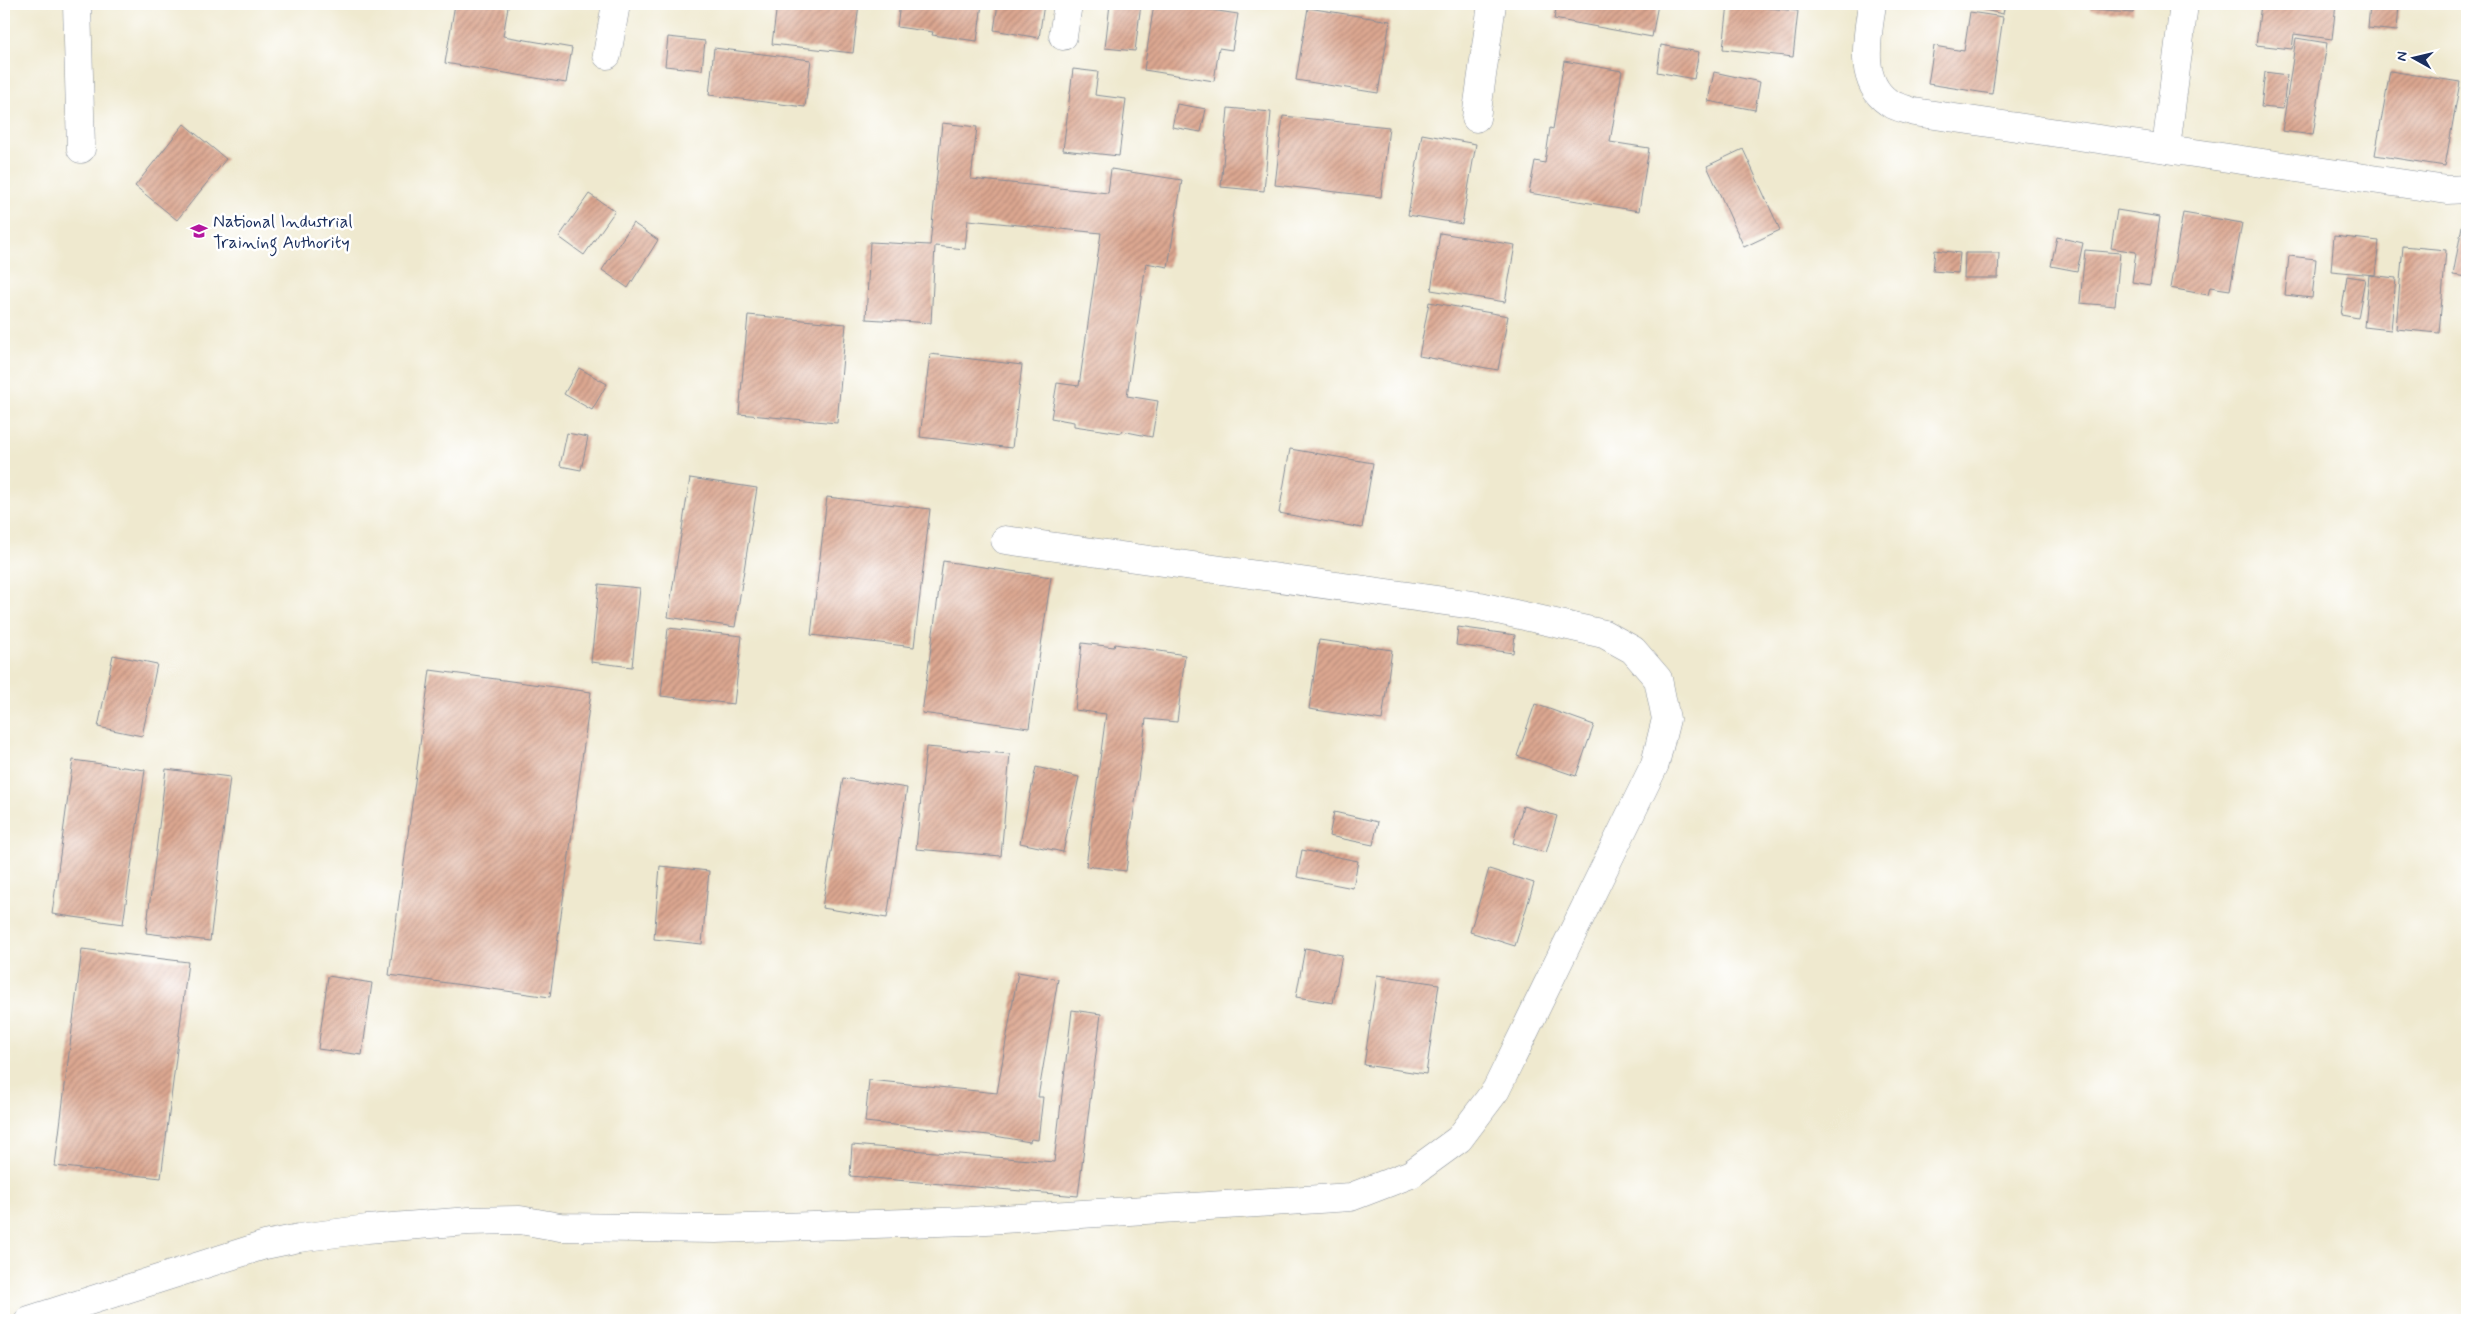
<svg xmlns="http://www.w3.org/2000/svg" width="2471" height="1324" viewBox="0 0 2471 1324" font-family="Mynerve,sans-serif">
<style>
.building{fill:url(#building-hatch)}
.lines{fill:none;stroke-linecap:round;stroke-linejoin:round}
.minor-casing{stroke:#858c96;stroke-width:29}
.minor{stroke:#fff;stroke-width:28}
.labels{text-anchor:middle;stroke-width:5;stroke-linejoin:round;paint-order:stroke}
.poi-label{font-size:18px;fill:#1b2f5e;stroke:#fff;text-anchor:start}
</style>
<defs>
<pattern id="building-hatch" width="6" height="6" patternUnits="userSpaceOnUse" patternTransform="scale(1.25)"><rect width="6" height="6" fill="#dca790"/><path d="M-1 1l2-2M0 6l6-6M5 7l2-2" fill="none" stroke="#b28879"/></pattern>
</defs>
<rect width="100%" height="100%" fill="#fff"/>
<filter id="ink" filterUnits="userSpaceOnUse"><feTurbulence type="fractalNoise" baseFrequency=".02" numOctaves="2"/><feDisplacementMap in="SourceGraphic" scale="10" xChannelSelector="R" yChannelSelector="G"/><feConvolveMatrix kernelMatrix="1 2 1 2 8 2 1 2 1" color-interpolation-filters="sRGB"/></filter>
<filter id="wash" filterUnits="userSpaceOnUse"><feTurbulence type="fractalNoise" baseFrequency=".0096" numOctaves="4" result="noise"/><feDisplacementMap in="SourceGraphic" scale="20" xChannelSelector="R" yChannelSelector="G"/><feGaussianBlur stdDeviation="1.12" result="paint"/><feColorMatrix in="noise" values="0 0 0 0 0 0 0 0 0 0 0 0 0 0 0 0 0 1.4 0 .05"/><feComposite in="paint" operator="in"/></filter>
<g filter="url(#wash)">
<rect width="100%" height="100%" fill="#efe9cf"/>
<g id="blocks">
<path class="building" d="M 455,4 L 492,4 L 508,7 L 503,36 L 572,48 L 566,83 L 445,63 Z
M 777,4 L 859,4 L 853,53 L 772,44 Z
M 900,4 L 982,4 L 977,41 L 932,35 L 933,32 L 897,27 Z
M 998,4 L 1044,4 L 1039,38 L 994,30 Z
M 1110,4 L 1141,4 L 1135,51 L 1105,48 Z
M 1154,4 L 1171,4 L 1238,14 L 1232,50 L 1219,48 L 1214,81 L 1144,70 Z
M 1557,4 L 1658,4 L 1652,37 L 1554,19 Z
M 1728,4 L 1798,11 L 1793,57 L 1723,49 Z
M 1976,4 L 2005,4 L 2003,14 L 1975,8 Z
M 2090,4 L 2134,4 L 2133,13 L 2090,10 Z
M 2261,4 L 2336,4 L 2332,39 L 2294,34 L 2292,49 L 2256,45 Z
M 2370,4 L 2399,4 L 2397,31 L 2368,28 Z
M 1308,8 L 1390,21 L 1378,93 L 1296,80 Z
M 1970,12 L 2003,17 L 1992,94 L 1928,84 L 1934,46 L 1964,51 Z
M 668,37 L 705,41 L 702,70 L 665,66 Z
M 2296,38 L 2327,43 L 2313,135 L 2282,131 Z
M 1661,45 L 1699,52 L 1694,79 L 1657,72 Z
M 714,48 L 811,60 L 805,107 L 709,95 Z
M 1564,61 L 1622,71 L 1610,142 L 1649,148 L 1639,211 L 1529,193 L 1535,161 L 1545,163 L 1550,128 L 1553,129 Z
M 1073,69 L 1098,72 L 1095,95 L 1126,99 L 1119,156 L 1063,150 Z
M 2390,71 L 2460,82 L 2445,166 L 2375,155 Z
M 1714,72 L 1760,82 L 1755,110 L 1708,101 Z
M 2265,72 L 2287,75 L 2283,109 L 2261,107 Z
M 1177,104 L 1206,109 L 1201,132 L 1172,127 Z
M 1228,108 L 1271,112 L 1264,191 L 1221,187 Z
M 1283,116 L 1389,127 L 1381,197 L 1275,185 Z
M 942,123 L 977,127 L 971,179 L 1108,193 L 1111,169 L 1182,180 L 1168,267 L 1146,263 L 1127,396 L 1158,401 L 1152,437 L 1122,431 L 1122,433 L 1074,426 L 1074,422 L 1051,418 L 1057,383 L 1079,386 L 1101,233 L 968,220 L 965,249 L 935,246 L 931,323 L 866,319 L 870,242 L 930,245 Z
M 184,124 L 226,159 L 177,220 L 135,186 Z
M 1422,134 L 1476,144 L 1462,224 L 1408,215 Z
M 1743,149 L 1780,230 L 1744,247 L 1707,166 Z
M 589,194 L 615,211 L 584,255 L 559,237 Z
M 2117,210 L 2160,217 L 2150,285 L 2132,282 L 2136,252 L 2111,248 Z
M 2465,210 L 2467,210 L 2467,277 L 2453,275 Z
M 2183,213 L 2242,223 L 2230,290 L 2210,287 L 2208,295 L 2170,288 Z
M 633,223 L 658,240 L 628,288 L 602,270 Z
M 1440,233 L 1515,245 L 1505,302 L 1431,290 Z
M 2334,236 L 2379,241 L 2375,275 L 2331,271 Z
M 2057,237 L 2083,243 L 2077,271 L 2051,266 Z
M 2403,246 L 2446,250 L 2439,333 L 2396,329 Z
M 1935,250 L 1960,253 L 1958,273 L 1933,271 Z
M 2085,250 L 2120,253 L 2115,306 L 2080,303 Z
M 1965,253 L 1999,253 L 1998,278 L 1964,278 Z
M 2289,256 L 2316,259 L 2312,298 L 2285,295 Z
M 2369,275 L 2396,278 L 2391,330 L 2364,327 Z
M 2347,276 L 2365,279 L 2358,318 L 2341,315 Z
M 1429,302 L 1508,316 L 1498,370 L 1419,356 Z
M 748,315 L 846,324 L 837,423 L 739,414 Z
M 930,354 L 1022,365 L 1012,448 L 920,437 Z
M 579,368 L 607,384 L 592,410 L 564,394 Z
M 567,433 L 588,437 L 581,470 L 560,466 Z
M 1290,449 L 1373,463 L 1362,528 L 1279,513 Z
M 690,478 L 757,488 L 735,627 L 668,617 Z
M 827,497 L 930,509 L 914,647 L 811,635 Z
M 943,561 L 1051,577 L 1029,728 L 922,713 Z
M 599,584 L 640,588 L 632,667 L 591,662 Z
M 1458,627 L 1515,635 L 1513,653 L 1456,645 Z
M 668,628 L 742,636 L 734,704 L 661,696 Z
M 1319,640 L 1392,650 L 1382,720 L 1309,709 Z
M 1082,643 L 1114,647 L 1115,644 L 1185,655 L 1177,722 L 1146,719 L 1126,871 L 1086,866 L 1106,714 L 1075,710 Z
M 113,655 L 157,664 L 142,736 L 98,727 Z
M 430,670 L 591,692 L 550,997 L 389,975 Z
M 1535,704 L 1594,725 L 1576,776 L 1517,756 Z
M 926,747 L 1010,754 L 1001,856 L 916,849 Z
M 73,760 L 145,770 L 123,924 L 52,914 Z
M 1036,767 L 1079,777 L 1063,852 L 1020,843 Z
M 166,769 L 230,777 L 210,941 L 146,933 Z
M 843,778 L 907,788 L 887,918 L 822,908 Z
M 1523,806 L 1557,816 L 1546,853 L 1513,843 Z
M 1334,812 L 1378,822 L 1373,845 L 1329,836 Z
M 1302,850 L 1358,861 L 1353,888 L 1297,877 Z
M 660,866 L 709,871 L 702,944 L 654,939 Z
M 1489,869 L 1534,883 L 1515,946 L 1470,932 Z
M 1305,948 L 1342,955 L 1333,1003 L 1296,997 Z
M 82,949 L 188,962 L 161,1178 L 55,1166 Z
M 1018,972 L 1058,979 L 1038,1097 L 1043,1097 L 1038,1140 L 1031,1139 L 1030,1142 L 989,1135 L 865,1122 L 869,1080 L 997,1093 Z
M 1377,975 L 1439,984 L 1426,1074 L 1364,1065 Z
M 328,976 L 372,983 L 362,1055 L 318,1049 Z
M 1072,1010 L 1101,1014 L 1078,1196 L 850,1176 L 852,1145 L 1054,1162 Z"/>
</g>
</g>
<g filter="url(#ink)">
<use href="#blocks" fill-opacity="0" stroke="#858c96" stroke-width="1"/>
<g class="lines">
<g class="minor-casing">
<path id="minor" d="M 77,4 L 81,149
M 1872,4 C 1868,34 1857,81 1888,102 C 1895,107 1906,109 1914,112 L 2447,190 L 2467,189
M 1063,36 L 1068,4
M 607,55 L 616,4
M 1476,118 L 1492,4
M 2166,148 L 2184,4
M 29,1320 L 265,1245 L 299,1238 L 367,1229 L 469,1221 L 520,1220 L 560,1227 L 716,1229 L 970,1221 L 1351,1197 L 1411,1174 L 1459,1139 L 1496,1090 L 1655,764 L 1666,719 L 1658,679 L 1633,650 L 1604,634 L 1480,606 L 1005,540"/>
</g>
<use href="#minor" class="minor"/>
</g>
</g>
<defs>
<g id="university-bare" transform="scale(1.35)"><path d="M0-5L7-2L0 1L-7-2ZM-4 1L0 2.5L4 1V4Q0 6-4 4Z" fill="#b5179e" stroke="#fff" stroke-width="2.5" paint-order="stroke"/></g>
</defs>
<g fill-rule="evenodd">
<use href="#university-bare" x="199" y="231"/>
</g>
<g class="labels">
<g class="poi-label">
<text x="213" y="227">National Industrial<tspan x="213" dy="21">Training Authority</tspan></text>
</g>
</g>
<rect width="2471" height="1324" fill="none" stroke="#fff" stroke-width="20"/>
<g transform="translate(2414 58) rotate(278)" stroke="#ffffff" stroke-width="4" paint-order="stroke">
<path d="M0-4L9 19L0 12L-9 19Z" fill="#1b2f5e"/>
<text y="-8" font-size="14" font-weight="bold" text-anchor="middle" fill="#1b2f5e">N</text>
</g>
</svg>
